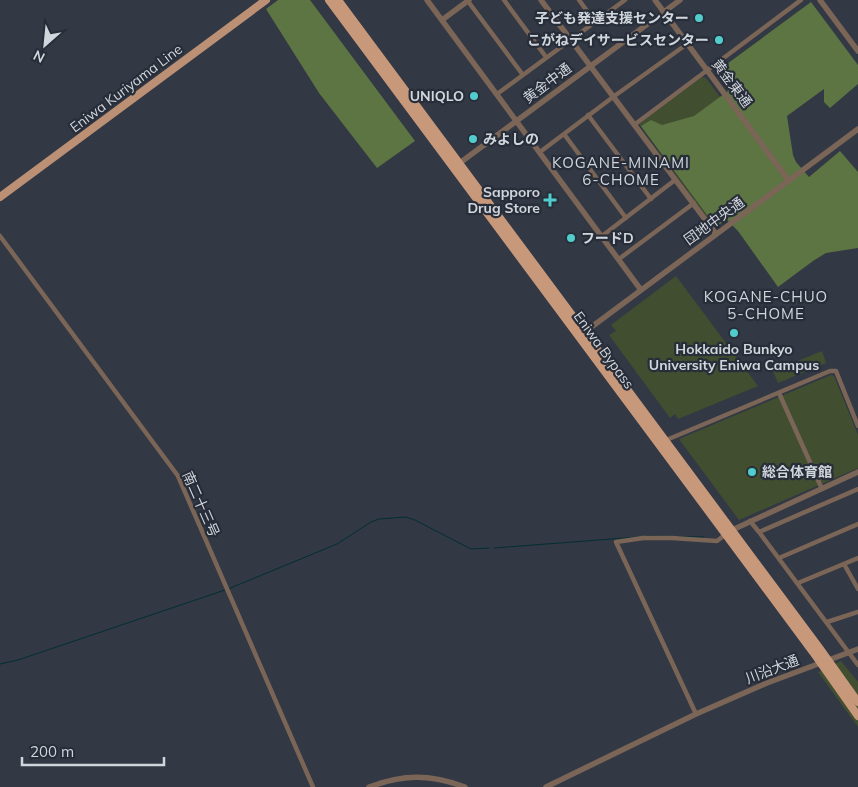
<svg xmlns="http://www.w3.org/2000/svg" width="858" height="787" viewBox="0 0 858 787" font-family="Mulish,'Noto Sans JP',sans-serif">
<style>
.green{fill:#414f30}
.forest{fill:#5d7443}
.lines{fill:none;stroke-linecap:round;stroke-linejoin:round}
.stream{stroke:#022f31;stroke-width:1}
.minor{stroke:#7a6557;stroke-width:4.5}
.tertiary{stroke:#7a6557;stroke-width:5.5}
.primary{stroke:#bb9074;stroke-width:8}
.trunk{stroke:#c8987a;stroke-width:8}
.poi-dot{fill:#52cdcd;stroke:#282e39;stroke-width:2}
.labels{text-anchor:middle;stroke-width:4.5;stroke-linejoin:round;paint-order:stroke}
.poi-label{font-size:14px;font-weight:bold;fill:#d1d5dc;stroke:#282e39;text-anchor:end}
.street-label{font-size:14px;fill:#d1d5dc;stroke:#282e39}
.neighbourhood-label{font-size:15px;letter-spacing:1px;fill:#d1d5dc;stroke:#282e39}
</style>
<rect width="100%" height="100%" fill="#323844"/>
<path class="green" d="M 702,77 L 706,78 L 777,174 L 777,180 L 715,228 L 639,124 Z
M 676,276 L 758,386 L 678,419 L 675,414 L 670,418 L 609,335 L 616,331 L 611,325 Z
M 822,351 L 826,363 L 778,383 L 773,371 Z
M 831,375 L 834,376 L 858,435 L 858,468 L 739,520 L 679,439 Z
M 841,661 L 858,682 L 858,727 L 818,672 Z"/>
<path class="forest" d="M 278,0 L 310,0 L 415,141 L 377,168 L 319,93 L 266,9 Z
M 811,2 L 858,65 L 858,84 L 830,108 L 824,102 L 824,89 L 787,116 L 793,155 L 796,162 L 809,177 L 840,151 L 858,172 L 858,248 L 826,253 L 813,261 L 778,287 L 738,231 L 726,219 L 716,227 L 641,126 L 651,120 L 662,125 L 694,116 L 728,91 L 716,72 Z"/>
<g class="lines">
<path class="stream" d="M 647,536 L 704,537
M 494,548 L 638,537
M 228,589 L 337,544 L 371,522 L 379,519 L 406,517 L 415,520 L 471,549 L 489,548
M 0,664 L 18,660 L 225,590"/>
<path class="minor" d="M 467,0 L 523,75
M 504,0 L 546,57
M 579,0 L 595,22
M 497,94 L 625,0
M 588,115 L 651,199
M 634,125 L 801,0
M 564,134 L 626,218
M 540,152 L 613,97 L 687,44
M 0,236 L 178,476 L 313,787
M 602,236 L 675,180
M 619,259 L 694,203
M 779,393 L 822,489
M 664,441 L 830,371 L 836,371 L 858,426
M 750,521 L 759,532 L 858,665
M 759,532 L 858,489
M 779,558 L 858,524
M 844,564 L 858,589
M 798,583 L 858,558
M 827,622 L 858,612
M 696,714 L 616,542 L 643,538 L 672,538 L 717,541 L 726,534"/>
<path class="tertiary" d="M 427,0 L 641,290
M 541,0 L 716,234
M 655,0 L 789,181
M 820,0 L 858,51
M 442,20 L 469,0
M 457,165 L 680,0
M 582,334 L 858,129
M 730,531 L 858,472
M 369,787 C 404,774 430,774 465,787
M 546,787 L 696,714 L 767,683 L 858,649"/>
<path class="primary" d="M 0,197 L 266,0"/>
<path class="trunk" d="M 329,0 L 813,652 L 858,716
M 338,0 L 820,649 L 858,702"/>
</g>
<g class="poi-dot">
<circle cx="699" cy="18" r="5"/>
<circle cx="719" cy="40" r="5"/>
<circle cx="474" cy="96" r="5"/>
<circle cx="473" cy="139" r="5"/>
<path d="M547.5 192.5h5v5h5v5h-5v5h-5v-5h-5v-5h5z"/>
<circle cx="571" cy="238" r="5"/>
<circle cx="734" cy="333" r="5"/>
<circle cx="752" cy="472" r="5"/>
</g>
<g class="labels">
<g class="poi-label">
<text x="689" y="23">子ども発達支援センター</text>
<text x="709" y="45">こがねデイサービスセンター</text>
<text x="464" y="101">UNIQLO</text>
<text x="483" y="144" text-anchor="start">みよしの</text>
<text x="540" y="197">Sapporo<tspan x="540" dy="16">Drug Store</tspan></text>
<text x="581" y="243" text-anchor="start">フードD</text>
<text x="734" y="354" text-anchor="middle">Hokkaido Bunkyo<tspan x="734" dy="16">University Eniwa Campus</tspan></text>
<text x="762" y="477" text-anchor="start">総合体育館</text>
</g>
<g class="street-label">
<text transform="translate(547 83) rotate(-37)" y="5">黄金中通</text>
<text transform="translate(732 83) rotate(53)" y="5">黄金東通</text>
<text transform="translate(126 88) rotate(-37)" y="5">Eniwa Kuriyama Line</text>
<text transform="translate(714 221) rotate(-36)" y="5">団地中央通</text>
<text transform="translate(604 350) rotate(54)" y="5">Eniwa Bypass</text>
<text transform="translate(201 504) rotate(66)" y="5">南二十三号</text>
<text transform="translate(772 669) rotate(-21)" y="5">川沿大通</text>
</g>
<g class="neighbourhood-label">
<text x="621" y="168">KOGANE-MINAMI<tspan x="621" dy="17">6-CHOME</tspan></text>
<text x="766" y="302">KOGANE-CHUO<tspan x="766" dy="17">5-CHOME</tspan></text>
</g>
</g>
<g transform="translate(45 45) rotate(207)" stroke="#282e39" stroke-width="4" paint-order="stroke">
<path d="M0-4L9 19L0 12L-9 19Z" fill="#d1d5dc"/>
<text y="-8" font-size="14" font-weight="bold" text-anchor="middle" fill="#d1d5dc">N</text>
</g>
<path d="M22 757v8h142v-8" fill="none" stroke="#d1d5dc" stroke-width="2.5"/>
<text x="30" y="757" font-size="15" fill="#d1d5dc" stroke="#282e39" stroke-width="4" paint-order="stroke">200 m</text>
</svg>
